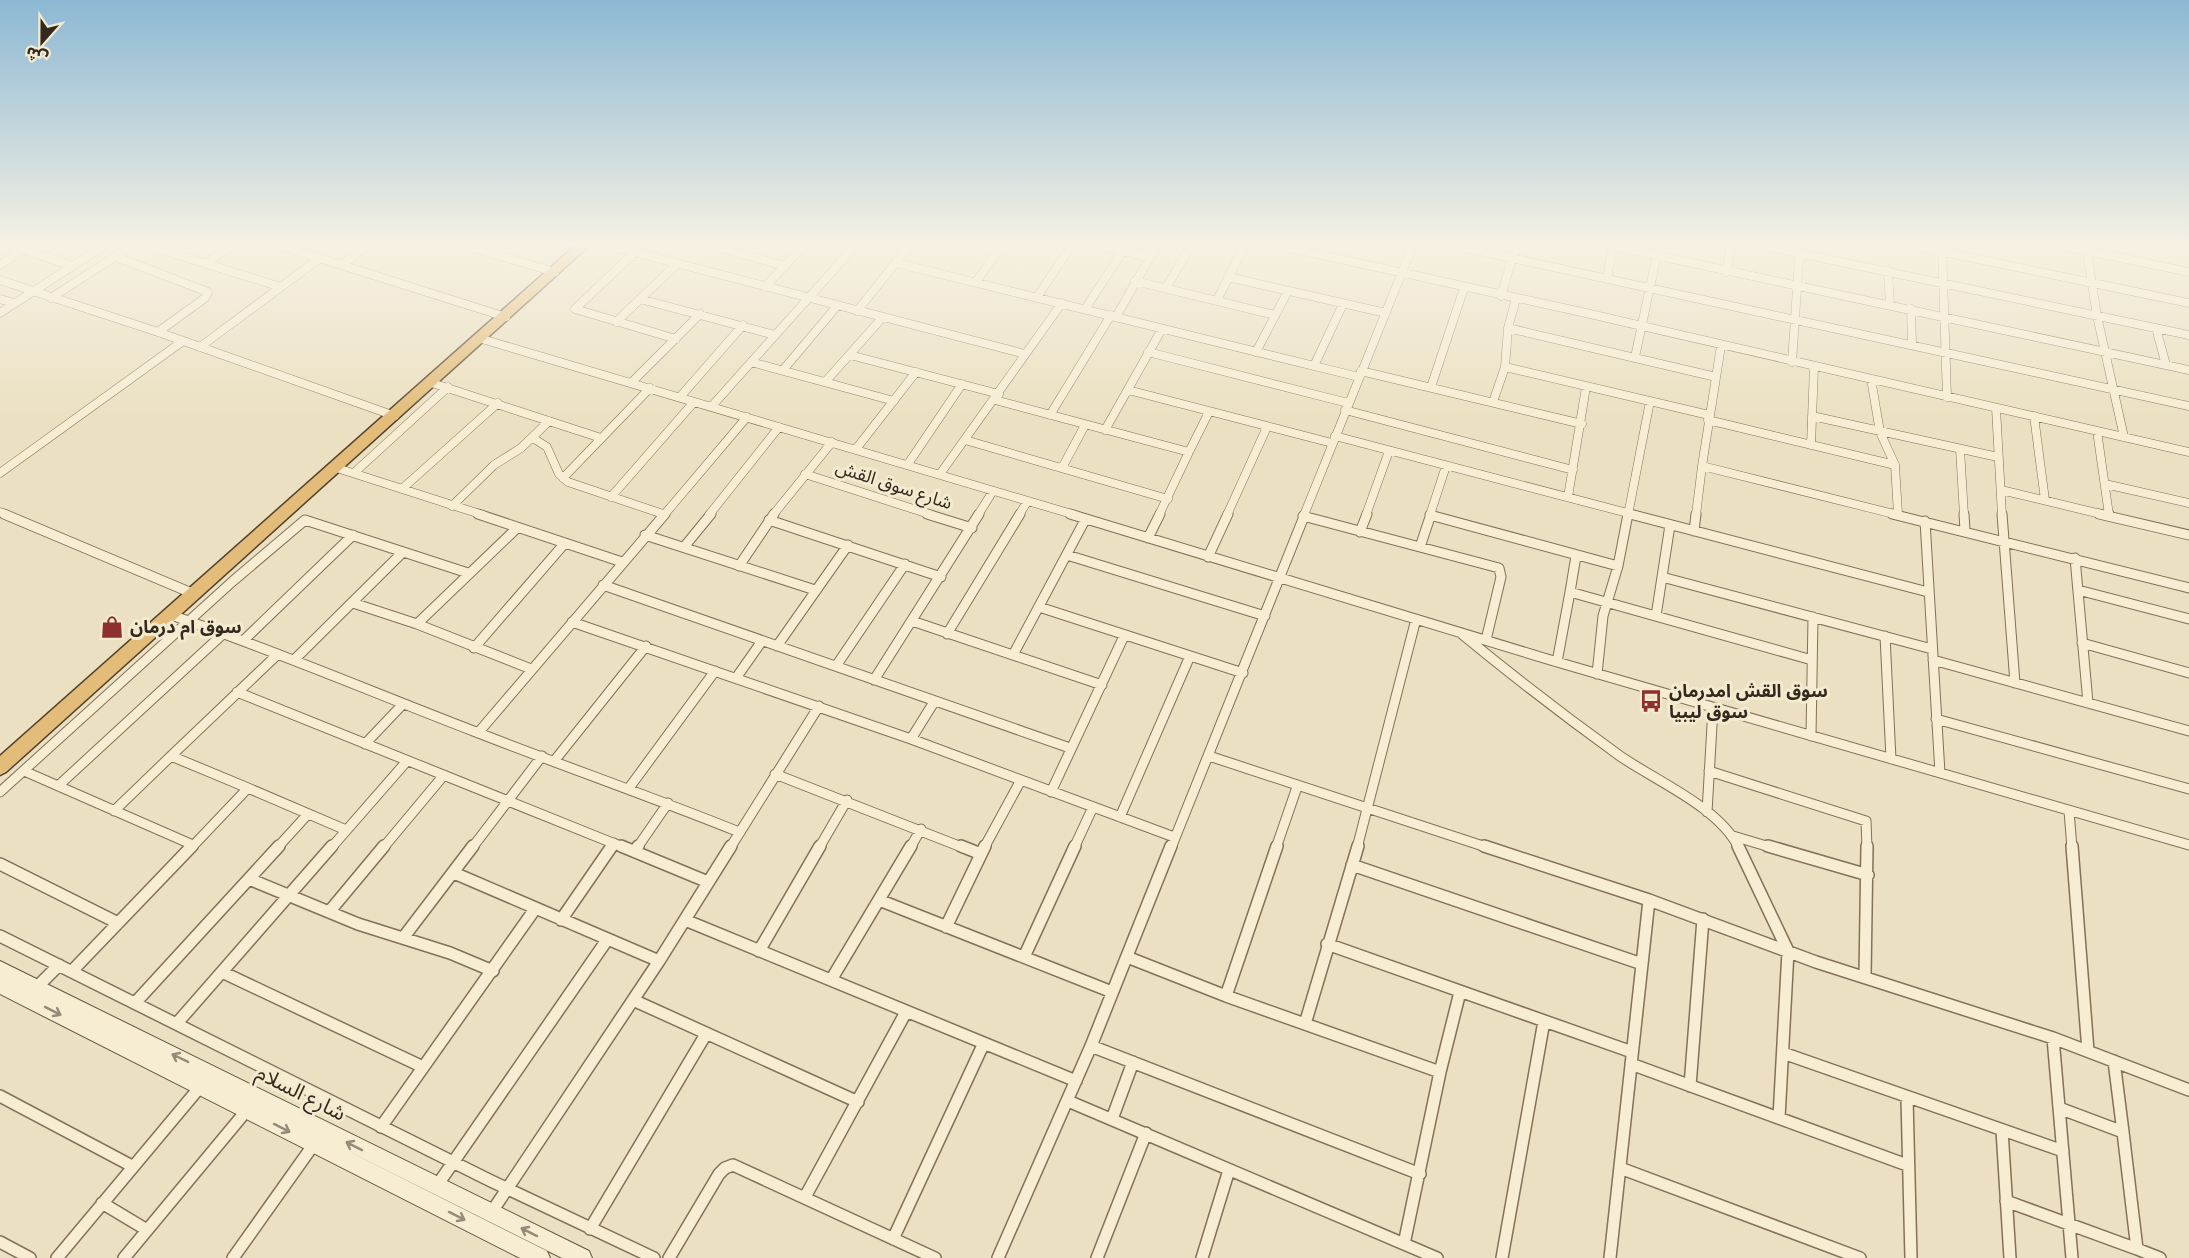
<svg xmlns="http://www.w3.org/2000/svg" width="2189" height="1258" viewBox="0 0 2189 1258" font-family="'PT Serif','Noto Sans Arabic',serif">
<style>
.lines{fill:none;stroke-linecap:round;stroke-linejoin:round}
.minor-far2-casing{stroke:#837159;stroke-width:9}
.minor-far1-casing{stroke:#837159;stroke-width:11}
.minor-casing{stroke:#837159;stroke-width:14}
.secondary-casing{stroke:#64523d;stroke-width:2}
.trunk-casing{stroke:#513f2e;stroke-width:3}
.minor-far2{stroke:#f6edd3;stroke-width:8}
.minor-far1{stroke:#f6edd3;stroke-width:9}
.minor{stroke:#f6edd3;stroke-width:11}
.secondary{fill:#f6edd3;fill-rule:evenodd}
.trunk{fill:#e2bc78;fill-rule:evenodd}
.oneway{stroke:#948b78}
.labels{text-anchor:middle;stroke-width:6;stroke-linejoin:round;paint-order:stroke}
.street-label{font-size:18px;fill:#33291d;stroke:#f3ead0}
.poi-label{font-size:18px;font-weight:bold;fill:#33291d;stroke:#f3ead0;text-anchor:start}
.near-street-label{font-size:21px;fill:#33291d;stroke:#f3ead0}
</style>
<rect width="100%" height="100%" fill="#ebe0c1"/>
<g class="lines">
<g class="minor-far2-casing">
<path id="minor-far2" d="M 9,245 L 73,266
M 146,245 L 281,287
M 278,245 L 506,317
M 463,245 L 555,272
M 607,245 L 1025,354
M 709,245 L 785,266
M 1098,245 L 1149,257
M 1276,245 L 1577,311 L 2189,452
M 1452,245 L 2189,406
M 1608,245 L 2189,370
M 1760,245 L 2189,335
M 1910,245 L 2189,303
M 2059,245 L 2189,272
M 2086,245 L 2097,316 L 2124,437
M 1942,247 L 1947,397
M 634,253 L 575,309 L 676,339
M 116,257 L 208,292 L 205,298 L 158,332
M 48,258 L 68,245
M 896,263 L 1359,377
M 205,264 L 232,245
M 0,265 L 30,245
M 342,265 L 367,245
M 1888,271 L 1890,305
M 1727,272 L 1731,245
M 1228,277 L 1386,313
M 1607,279 L 1613,245
M 0,280 L 158,332 L 395,416
M 1135,281 L 1275,315
M 976,282 L 1002,245
M 765,287 L 804,245
M 1166,288 L 1191,245
M 1501,296 L 1516,245
M 1037,297 L 1072,245
M 51,298 L 133,245
M 0,299 L 14,303
M 640,299 L 775,335
M 1217,300 L 1245,245
M 1085,309 L 1123,251
M 1911,309 L 1912,345
M 857,311 L 910,245
M 0,313 L 105,245
M 1116,317 L 1157,245
M 616,322 L 677,264
M 1508,328 L 1716,377
M 2156,328 L 2166,365
M 482,339 L 1075,515
M 1721,346 L 1702,466 L 1898,515
M 200,347 L 320,258
M 1148,352 L 1348,403
M 1256,352 L 1288,291
M 850,355 L 999,394
M 1635,357 L 1659,245
M 751,362 L 894,401
M 1792,362 L 1800,245
M 1314,366 L 1343,304
M 1505,367 L 1709,415
M 783,370 L 837,306
M 1361,371 L 1582,424
M 1871,379 L 1880,432 L 1895,465 L 1898,514
M 826,381 L 882,318
M 432,383 L 601,438
M 631,383 L 700,314
M 1431,387 L 1464,288
M 1128,390 L 1332,443
M 680,397 L 743,325
M 995,400 L 1189,452 L 1159,515
M 1493,402 L 1505,367 L 1508,328 L 1516,299
M 712,406 L 856,245
M 1996,408 L 2002,515
M 1345,410 L 1573,470
M 1050,415 L 1111,315
M 1812,416 L 1998,457
M 2034,416 L 2045,500
M 1708,420 L 1895,465
M 1105,430 L 1162,329
M 2097,431 L 2109,515
M 1335,436 L 1635,515
M 533,438 L 547,447 L 559,474 L 568,482 L 663,514
M 965,440 L 1168,499
M 1811,445 L 1814,367
M 856,449 L 916,372
M 1960,449 L 1964,515
M 1189,452 L 1209,412
M 908,464 L 962,384
M 337,468 L 483,515
M 1062,468 L 1085,425
M 355,472 L 448,387
M 0,473 L 183,341
M 805,474 L 932,515
M 940,474 L 1062,303
M 563,478 L 650,388
M 2105,484 L 2189,503
M 403,488 L 498,403
M 2001,490 L 2105,515
M 611,497 L 694,402
M 1568,497 L 1586,387
M 452,506 L 494,465 L 521,448 L 549,421
M 0,512 L 7,515
M 664,515 L 747,417
M 709,515 L 779,427
M 773,515 L 832,442
M 978,515 L 993,491
M 1019,515 L 1027,502
M 1227,515 L 1267,427
M 1304,515 L 1413,245
M 1366,515 L 1389,451
M 1430,515 L 1446,466
M 1628,515 L 1650,401
M 1696,515 L 1702,466"/>
</g>
<g class="minor-far1-casing">
<path id="minor-far1" d="M 4,514 L 194,594
M 478,514 L 622,562
M 927,514 L 972,528
M 1070,514 L 1557,662 L 2189,845
M 1630,514 L 1928,592
M 1892,514 L 2189,588
M 1964,514 L 1965,531
M 2002,514 L 2015,683
M 2099,514 L 2189,535
M 2109,514 L 2109,516
M 1430,515 L 1618,566
M 1303,516 L 1499,568 L 1501,577 L 1486,640
M 769,520 L 941,577
M 1925,521 L 1940,773
M 1694,531 L 1696,514
M 1360,532 L 1367,514
M 645,535 L 815,590
M 1148,538 L 1160,514
M 684,547 L 711,514
M 1420,547 L 1431,514
M 1067,555 L 1265,616
M 1576,556 L 1570,592 L 1812,660
M 1208,557 L 1228,514
M 2075,558 L 2088,703
M 739,566 L 774,514
M 1662,577 L 1932,649
M 603,585 L 1070,748
M 2078,590 L 2189,619
M 353,603 L 417,624 L 531,669
M 1039,607 L 1243,673
M 171,615 C 274,650 374,693 476,732 C 563,766 652,797 739,832
M 1656,616 L 1670,525
M 912,621 L 1102,685
M 572,622 L 911,739 L 1174,837
M 417,624 L 517,528
M 947,634 L 1020,514
M 1463,635 C 1514,677 1566,717 1620,756 C 1656,781 1719,807 1739,848
M 1885,636 L 1891,759
M 244,640 L 353,535
M 2082,643 L 2189,673
M 777,646 L 848,545
M 474,648 L 565,543
M 1013,655 L 1085,520
M 294,660 L 403,552
M 1933,660 L 2189,731
M 1557,662 L 1570,592
M 836,666 L 905,564
M 1597,674 L 1603,616 L 1618,566 L 1628,514
M 736,678 L 762,641
M 874,680 L 979,514
M 237,692 L 625,848
M 1936,719 L 2189,789
M 478,733 L 665,514
M 1811,736 L 1813,617
M 911,739 L 934,702
M 365,744 L 403,704
M 1209,756 L 1489,848
M 555,760 L 646,646
M 24,771 L 193,845
M 1709,771 L 1866,821 L 1867,848
M 775,774 L 964,848
M 58,786 L 224,633
M 248,788 L 346,830
M 629,788 L 715,671
M 0,792 L 233,581 L 305,520 L 468,573
M 1051,792 L 1124,636
M 114,811 L 171,756
M 2069,811 L 2072,848
M 1707,812 L 1713,708
M 1120,817 L 1190,656
M 1733,836 L 1773,848
M 191,848 L 248,788 L 171,756 L 278,654
M 277,848 L 308,814
M 331,848 L 407,761
M 383,848 L 444,775
M 472,848 L 542,756
M 611,848 L 614,843
M 637,848 L 668,803
M 730,848 L 819,706
M 819,848 L 847,800
M 910,848 L 921,829
M 984,848 L 1021,780
M 1074,848 L 1093,807
M 1171,848 L 1305,514
M 1276,848 L 1297,787
M 1357,848 L 1416,619"/>
</g>
<g class="minor-casing">
<path id="minor" d="M 621,846 L 708,882
M 961,846 L 981,854
M 1484,846 L 1649,900 L 1816,962 L 2053,1038 L 2189,1090
M 1738,846 L 1788,951 L 1779,1118
M 1768,846 L 1868,875
M 2072,846 L 2088,1051
M 635,851 L 638,846
M 0,864 L 118,923
M 1352,865 L 1642,964
M 454,873 L 659,961
M 249,879 L 358,924 L 450,953 L 493,971
M 879,900 L 1112,992
M 329,912 L 384,846
M 561,920 L 612,846
M 685,920 L 1076,1081
M 946,927 L 985,846
M 0,936 L 489,1180 L 654,1258
M 403,938 L 473,846
M 1327,944 L 1632,1052
M 759,951 L 820,846
M 1024,957 L 1075,846
M 1127,957 L 1226,996 L 1440,1072
M 72,971 L 192,846
M 222,972 L 423,1067
M 1865,977 L 1867,846
M 831,980 L 911,846
M 34,990 L 59,965
M 1226,996 L 1277,846
M 633,1000 L 858,1102
M 135,1003 L 279,846
M 178,1022 L 332,846
M 1305,1024 L 1358,846
M 2053,1038 L 2072,1258
M 1091,1046 L 1420,1174
M 1783,1053 L 2063,1151
M 2114,1061 L 2123,1132
M 1631,1064 L 1907,1165
M 1690,1086 L 1703,919
M 0,1096 L 132,1166
M 1907,1098 L 1911,1258
M 1068,1101 L 1437,1258
M 1112,1119 L 1133,1062
M 381,1127 L 535,909
M 2002,1130 L 2010,1258
M 1620,1168 L 1860,1258
M 436,1187 L 607,940
M 805,1197 L 906,1012
M 2006,1201 L 2137,1249 L 2123,1132 L 2059,1108
M 102,1203 L 147,1230
M 491,1213 L 659,961 L 731,846
M 590,1229 L 706,1034
M 893,1239 L 983,1045
M 0,1242 L 30,1258
M 1404,1244 L 1440,1072 L 1460,992
M 2137,1249 L 2160,1258
M 57,1258 L 200,1087
M 124,1258 L 247,1110
M 233,1258 L 314,1144
M 669,1258 L 719,1174 L 725,1168 L 733,1165 L 935,1258
M 998,1258 L 1091,1046 L 1171,846
M 1097,1258 L 1146,1133
M 1202,1258 L 1229,1170
M 1502,1258 L 1544,1021
M 1610,1258 L 1649,900"/>
</g>
<g class="secondary-casing">
<path id="secondary" d="M 0,961 L 589,1251 L 592,1258 L 562,1258 L 342,1148 L 547,1251 L 550,1258 L 520,1258 L 0,994 Z"/>
</g>
<g class="trunk-casing">
<path id="trunk" d="M 576,245 L 590,245 L 6,772 L 0,775 L 0,756 Z"/>
</g>
<use href="#minor-far2" class="minor-far2"/>
<use href="#minor-far1" class="minor-far1"/>
<use href="#minor" class="minor"/>
<use href="#secondary" class="secondary"/>
<use href="#trunk" class="trunk"/>
</g>
<defs><path id="oneway-shaft" d="M-6 0H5M1.5-3L5.5 0L1.5 3" fill="none" stroke-width="1.6" stroke-linecap="round" stroke-linejoin="round" transform="scale(1.5)"/></defs>
<g class="oneway">
<use href="#oneway-shaft" transform="translate(53 1011) rotate(27)"/>
<use href="#oneway-shaft" transform="translate(180 1058) rotate(-154)"/>
<use href="#oneway-shaft" transform="translate(282 1128) rotate(27)"/>
<use href="#oneway-shaft" transform="translate(354 1146) rotate(-153)"/>
<use href="#oneway-shaft" transform="translate(457 1216) rotate(27)"/>
<use href="#oneway-shaft" transform="translate(529 1232) rotate(-153)"/>
</g>
<linearGradient id="sky" x2="0" y2="1"><stop stop-color="#8cb8d4"/><stop offset="0.58" stop-color="#f6f1e3"/><stop offset="1" stop-color="#f6f1e3" stop-opacity="0"/></linearGradient>
<rect width="2189" height="421" fill="url(#sky)"/>
<defs>
<g id="shop-bare" transform="scale(1.8)"><path d="M-5-2.5h2.3a2.7 3.5 0 0 1 5.4 0H5L5.5 6h-11ZM-1.5-2.5h3a1.5 2.3 0 0 0-3 0Z" fill="#8e312d" stroke="#f3ead0" stroke-width="2.5" paint-order="stroke"/></g>
<g id="bus-bare" transform="scale(1.8)"><path d="M-5-6H5V4H4V6H2V4H-2V6H-4V4H-5ZM-3.5-4V0h7V-4ZM-3.5 1.2v1.5H-2V1.2ZM2 1.2v1.5H3.5V1.2Z" fill="#8e312d" stroke="#f3ead0" stroke-width="2.5" paint-order="stroke"/></g>
</defs>
<g fill-rule="evenodd">
<use href="#shop-bare" x="112" y="627"/>
<use href="#bus-bare" x="1651" y="701"/>
</g>
<g class="labels">
<g class="street-label">
<text transform="translate(894 485) rotate(18)" y="6">شارع سوق القش</text>
</g>
<g class="poi-label">
<text x="130" y="633">سوق ام درمان</text>
<text x="1669" y="697">سوق القش امدرمان<tspan x="1669" dy="21">سوق ليبيا</tspan></text>
</g>
<g class="near-street-label">
<text transform="translate(301 1093) rotate(27)" y="7">شارع السلام</text>
</g>
</g>
<g transform="translate(42 42) rotate(201)" stroke="#f3ead0" stroke-width="4.5" paint-order="stroke">
<path d="M0-4.5L10 22L0 15L-10 22Z" fill="#33291d"/>
<text y="-9" font-size="16" font-weight="bold" text-anchor="middle" fill="#33291d">ش</text>
</g>
</svg>
